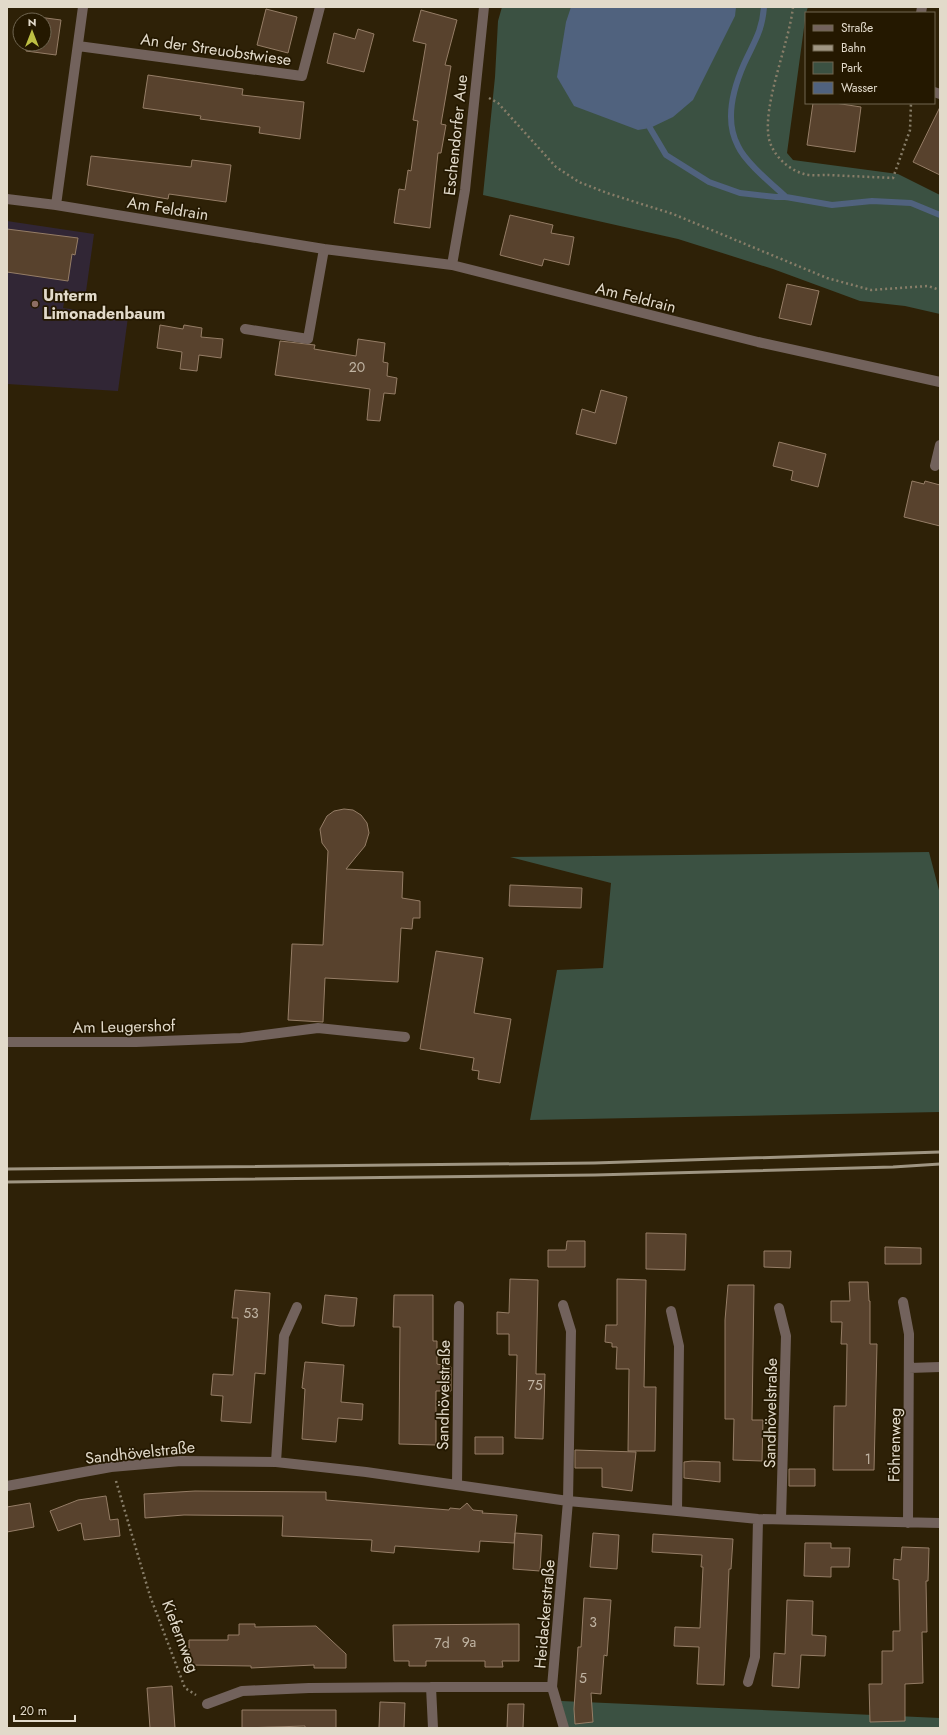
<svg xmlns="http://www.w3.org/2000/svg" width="947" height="1735" viewBox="0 0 947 1735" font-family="Jost,sans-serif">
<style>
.education{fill:#312635}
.green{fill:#3b5142}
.water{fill:#50627e}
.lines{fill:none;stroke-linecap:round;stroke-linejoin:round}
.stream{stroke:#50627e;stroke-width:6}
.building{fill:#58422d;stroke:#957d66}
.path{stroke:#877d68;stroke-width:2.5;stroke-dasharray:2 3;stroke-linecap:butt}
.minor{stroke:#72625c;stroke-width:10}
.rail{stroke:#9f9582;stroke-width:3}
.education-dot{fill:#8d6e63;stroke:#241800;stroke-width:1.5}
.labels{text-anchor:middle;stroke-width:3.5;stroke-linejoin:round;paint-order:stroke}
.number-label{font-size:14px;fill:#c0b4a3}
.street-label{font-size:16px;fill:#e2daca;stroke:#241800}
.poi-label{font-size:16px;font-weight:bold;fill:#e2daca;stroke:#241800;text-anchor:start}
</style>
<rect width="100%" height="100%" fill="#2e2107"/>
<path class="education" d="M 7,221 L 94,234 L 85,299 L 65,297 L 63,308 L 128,317 L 118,391 L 7,384 Z"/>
<path class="green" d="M 502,7 L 808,7 L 806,13 L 787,153 L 793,160 L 898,174 L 940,195 L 940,314 L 905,306 L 860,301 L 773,269 L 678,239 L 483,195 L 495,77 L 498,21 Z
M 929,852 L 940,894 L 940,1112 L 530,1120 L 557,970 L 603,968 L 611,883 L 510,857 Z
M 561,1701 L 940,1718 L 940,1728 L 568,1728 Z"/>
<path class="water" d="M 571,7 L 736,7 L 735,16 L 693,100 L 673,117 L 650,128 L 638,130 L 574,106 L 557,77 L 566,22 Z"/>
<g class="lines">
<path class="stream" d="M 764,7 C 762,32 754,42 744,64 C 733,89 724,120 738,146 C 745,162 773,185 786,197
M 650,128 L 666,155 L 709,182 L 740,193 L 776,197 L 786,197 L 832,205 L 872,201 L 911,203 L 940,215"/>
</g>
<path class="building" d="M 266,9 L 297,17 L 288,53 L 257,45 Z
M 421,10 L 457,20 L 445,65 L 451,66 L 441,124 L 446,125 L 441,153 L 438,153 L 430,228 L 394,223 L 399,189 L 405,190 L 408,170 L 411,171 L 418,121 L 413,120 L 426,44 L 413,41 Z
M 31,16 L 61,20 L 56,55 L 26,51 L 27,44 L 44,44 L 44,20 L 31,20 Z
M 358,29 L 374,34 L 364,72 L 327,63 L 334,33 L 355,39 Z
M 148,75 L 243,89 L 242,95 L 304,102 L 300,139 L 259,133 L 260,127 L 200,119 L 201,116 L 143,108 Z
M 813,103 L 835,103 L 861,107 L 855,152 L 807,145 Z
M 940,107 L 940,175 L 913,162 Z
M 91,156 L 191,167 L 192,160 L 231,165 L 226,202 L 169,194 L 168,199 L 87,185 Z
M 510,215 L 553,225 L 551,233 L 574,237 L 569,265 L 544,259 L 542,266 L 500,255 Z
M 7,229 L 78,238 L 75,255 L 72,254 L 68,281 L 7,272 Z
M 787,284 L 819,291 L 811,325 L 779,318 Z
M 160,325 L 183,329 L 184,325 L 202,328 L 201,337 L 223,339 L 221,358 L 199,355 L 197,371 L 180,369 L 182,352 L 157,348 Z
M 358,339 L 385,343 L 383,362 L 388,363 L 387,376 L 397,378 L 395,394 L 384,393 L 380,421 L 367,420 L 370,389 L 275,375 L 280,341 L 315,345 L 314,349 L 356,356 Z
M 601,390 L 627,397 L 616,444 L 576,434 L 582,409 L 595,413 Z
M 779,442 L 826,454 L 818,487 L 791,480 L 793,471 L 773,466 Z
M 912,481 L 924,484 L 925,481 L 940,485 L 940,526 L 904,517 Z
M 344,809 L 353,810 L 361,815 L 367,823 L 369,833 L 365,846 L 346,869 L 403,872 L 402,898 L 420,901 L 420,918 L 413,918 L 412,929 L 401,928 L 398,982 L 325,978 L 323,1022 L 288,1020 L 292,944 L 323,945 L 328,851 L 322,843 L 320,829 L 327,816 L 334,811 Z
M 510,885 L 582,888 L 581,908 L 509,906 Z
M 436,951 L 483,958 L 474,1013 L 511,1019 L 500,1083 L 478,1079 L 479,1071 L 472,1070 L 474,1058 L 420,1049 Z
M 646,1233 L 686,1234 L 685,1270 L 646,1269 Z
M 567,1241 L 585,1241 L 585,1267 L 548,1267 L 548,1250 L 566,1250 Z
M 885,1247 L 921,1248 L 921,1264 L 885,1264 Z
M 764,1251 L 791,1251 L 790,1268 L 764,1267 Z
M 510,1279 L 538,1280 L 536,1374 L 545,1374 L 543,1439 L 515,1438 L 517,1355 L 509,1355 L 509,1334 L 497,1334 L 497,1312 L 509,1313 Z
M 617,1279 L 646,1280 L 644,1387 L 656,1387 L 655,1451 L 628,1451 L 629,1369 L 616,1369 L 617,1347 L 612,1347 L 612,1343 L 605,1342 L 606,1325 L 617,1325 Z
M 849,1282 L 868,1282 L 869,1301 L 870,1301 L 870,1344 L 877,1344 L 874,1470 L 833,1470 L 834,1406 L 846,1406 L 847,1344 L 841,1344 L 842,1322 L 831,1322 L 831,1301 L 850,1301 Z
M 728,1285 L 754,1285 L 752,1420 L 763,1420 L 762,1461 L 733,1460 L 734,1419 L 725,1419 L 725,1320 Z
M 235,1290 L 270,1293 L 265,1374 L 255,1373 L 251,1423 L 221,1421 L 223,1396 L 211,1395 L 213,1374 L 233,1375 L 238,1318 L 232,1318 Z
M 325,1295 L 357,1298 L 354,1326 L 340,1326 L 322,1323 Z
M 394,1295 L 433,1295 L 433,1341 L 437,1341 L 437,1364 L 451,1367 L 451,1391 L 436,1391 L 436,1445 L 399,1444 L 400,1327 L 393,1327 Z
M 305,1362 L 344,1365 L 341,1402 L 363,1404 L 362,1420 L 338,1418 L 336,1442 L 302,1439 L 305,1389 L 302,1388 Z
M 475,1437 L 503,1437 L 503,1454 L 475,1454 Z
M 575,1450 L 636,1452 L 632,1491 L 602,1487 L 602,1468 L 575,1468 Z
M 692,1461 L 720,1462 L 720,1482 L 684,1478 L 684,1462 Z
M 789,1469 L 815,1469 L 815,1486 L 789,1486 Z
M 195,1491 L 326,1492 L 326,1500 L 449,1510 L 450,1508 L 460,1509 L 467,1503 L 473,1510 L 483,1511 L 482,1513 L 517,1515 L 514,1543 L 480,1541 L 479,1552 L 395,1546 L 394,1553 L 371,1551 L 372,1540 L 282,1536 L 283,1516 L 184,1515 L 145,1518 L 144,1494 Z
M 106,1496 L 110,1520 L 118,1519 L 120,1536 L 84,1540 L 81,1523 L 58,1531 L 50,1511 L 78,1500 Z
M 30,1503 L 34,1527 L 7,1532 L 7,1507 Z
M 515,1533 L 542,1535 L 540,1571 L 513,1569 Z
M 593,1533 L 619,1535 L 617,1569 L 590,1567 Z
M 653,1534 L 733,1539 L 731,1569 L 729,1569 L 724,1685 L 697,1684 L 699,1647 L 674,1646 L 675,1627 L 700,1628 L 703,1567 L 701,1567 L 702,1555 L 652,1552 Z
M 805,1543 L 831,1543 L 831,1548 L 850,1548 L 849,1567 L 831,1567 L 831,1577 L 804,1576 Z
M 902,1547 L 929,1548 L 928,1581 L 926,1581 L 927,1632 L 922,1632 L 923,1683 L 905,1684 L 905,1721 L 870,1722 L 869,1684 L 882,1684 L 882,1651 L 893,1651 L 893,1631 L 900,1631 L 899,1580 L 893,1579 L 894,1559 L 901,1560 Z
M 584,1598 L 611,1600 L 607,1656 L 604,1655 L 601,1694 L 591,1693 L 593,1722 L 575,1724 L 574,1709 L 578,1647 L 581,1647 Z
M 787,1600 L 813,1601 L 812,1635 L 826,1636 L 825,1656 L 801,1655 L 799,1688 L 772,1686 L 774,1653 L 785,1654 Z
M 239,1624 L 255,1624 L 255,1627 L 316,1626 L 346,1654 L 346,1668 L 314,1668 L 314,1665 L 251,1668 L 251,1666 L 189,1665 L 189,1640 L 228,1640 L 228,1635 L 239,1635 Z
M 519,1624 L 519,1661 L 502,1661 L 503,1667 L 485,1667 L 485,1661 L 426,1661 L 426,1666 L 409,1666 L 409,1661 L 394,1661 L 393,1625 Z
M 172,1686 L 175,1728 L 150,1728 L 147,1688 Z
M 380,1702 L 405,1703 L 404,1728 L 379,1728 Z
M 508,1704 L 524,1704 L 523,1728 L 507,1728 Z
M 242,1710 L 336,1710 L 336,1728 L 305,1728 L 305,1726 L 242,1728 Z"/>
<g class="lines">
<path class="path" d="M 793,7 C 789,44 762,105 769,139 C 773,155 787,169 804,174 C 811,176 821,175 828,175 C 850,176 871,177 893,178 L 910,130 L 911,103
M 489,98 L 498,103 L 556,167 L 579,182 L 607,193 L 673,214 L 827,278 L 871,290 L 928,286 L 940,290
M 116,1481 L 150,1596 L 185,1688 L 196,1695"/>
<path class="minor" d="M 921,13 L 922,7
M 78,46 L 302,76 L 320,7
M 934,92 L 940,94
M 7,199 L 56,205 L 324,249 L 452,265 L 758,342 L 940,382
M 56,205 L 83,7
M 452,265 L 465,190 L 484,7
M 245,329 L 308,339 L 324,249
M 935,466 L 940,445
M 7,1042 L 136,1042 L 241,1038 L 318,1028 L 405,1037
M 903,1302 L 909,1334 L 908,1523
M 563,1305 L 571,1331 L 568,1501 L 552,1687 L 564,1728
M 779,1308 L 786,1336 L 781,1519
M 671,1311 L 679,1346 L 677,1511
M 909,1368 L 940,1367
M 276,1462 L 284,1336 L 297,1307
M 457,1485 L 459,1306
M 7,1486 L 111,1467 L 181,1461 L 276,1462 L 366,1472 L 568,1501 L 677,1511 L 758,1519 L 940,1523
M 748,1682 L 755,1657 L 758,1519
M 207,1704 L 242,1691 L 309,1688 L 431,1687
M 433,1728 L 431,1687 L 552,1687"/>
<path class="rail" d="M 7,1169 L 594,1163 L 940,1152
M 7,1182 L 595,1175 L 893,1167 L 940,1164"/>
</g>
<circle class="education-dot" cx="35" cy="304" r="4"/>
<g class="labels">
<g class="number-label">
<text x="357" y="372">20</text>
<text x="251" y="1318">53</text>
<text x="535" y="1390">75</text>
<text x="868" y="1464">1</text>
<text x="593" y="1627">3</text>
<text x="469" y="1647">9a</text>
<text x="442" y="1648">7d</text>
<text x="583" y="1683">5</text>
</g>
<g class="street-label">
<text transform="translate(216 49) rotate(8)" y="6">An der Streuobstwiese</text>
<text transform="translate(455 135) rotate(-84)" y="6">Eschendorfer Aue</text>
<text transform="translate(168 208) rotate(9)" y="6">Am Feldrain</text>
<text transform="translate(636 297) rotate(14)" y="6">Am Feldrain</text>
<text transform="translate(124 1026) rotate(-1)" y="6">Am Leugershof</text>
<text transform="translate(443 1395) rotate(-89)" y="6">Sandhövelstraße</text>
<text transform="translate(770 1413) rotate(-89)" y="6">Sandhövelstraße</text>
<text transform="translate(894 1445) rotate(-89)" y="6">Föhrenweg</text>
<text transform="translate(140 1452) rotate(-6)" y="6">Sandhövelstraße</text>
<text transform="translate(544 1614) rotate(-85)" y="6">Heidackerstraße</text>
<text transform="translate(181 1636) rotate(69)" y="6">Kiefernweg</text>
</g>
<g class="poi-label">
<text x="43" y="301">Unterm<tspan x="43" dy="18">Limonadenbaum</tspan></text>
</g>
</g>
<rect width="947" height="1735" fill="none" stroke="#e2daca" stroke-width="16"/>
<rect x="805" y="12" width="130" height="92" fill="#241800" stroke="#706651"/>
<rect x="813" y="25" width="20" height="6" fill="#72625c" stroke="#706651"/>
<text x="841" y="32" font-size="12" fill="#e2daca">Straße</text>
<rect x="813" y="45" width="20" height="6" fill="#9f9582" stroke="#706651"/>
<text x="841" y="52" font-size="12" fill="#e2daca">Bahn</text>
<rect x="813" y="62" width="20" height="12" fill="#3b5142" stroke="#706651"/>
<text x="841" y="72" font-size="12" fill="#e2daca">Park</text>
<rect x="813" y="82" width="20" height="12" fill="#50627e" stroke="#706651"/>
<text x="841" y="92" font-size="12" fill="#e2daca">Wasser</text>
<g transform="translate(32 32)"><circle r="19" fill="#241800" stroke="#706651"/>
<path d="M0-3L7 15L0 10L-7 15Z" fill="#bdbf43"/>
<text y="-6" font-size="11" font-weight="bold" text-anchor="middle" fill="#e2daca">N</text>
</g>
<path d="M14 1715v6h61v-6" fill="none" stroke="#e2daca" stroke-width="2"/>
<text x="20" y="1715" font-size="12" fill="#e2daca" stroke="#241800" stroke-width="3" paint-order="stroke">20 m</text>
</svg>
